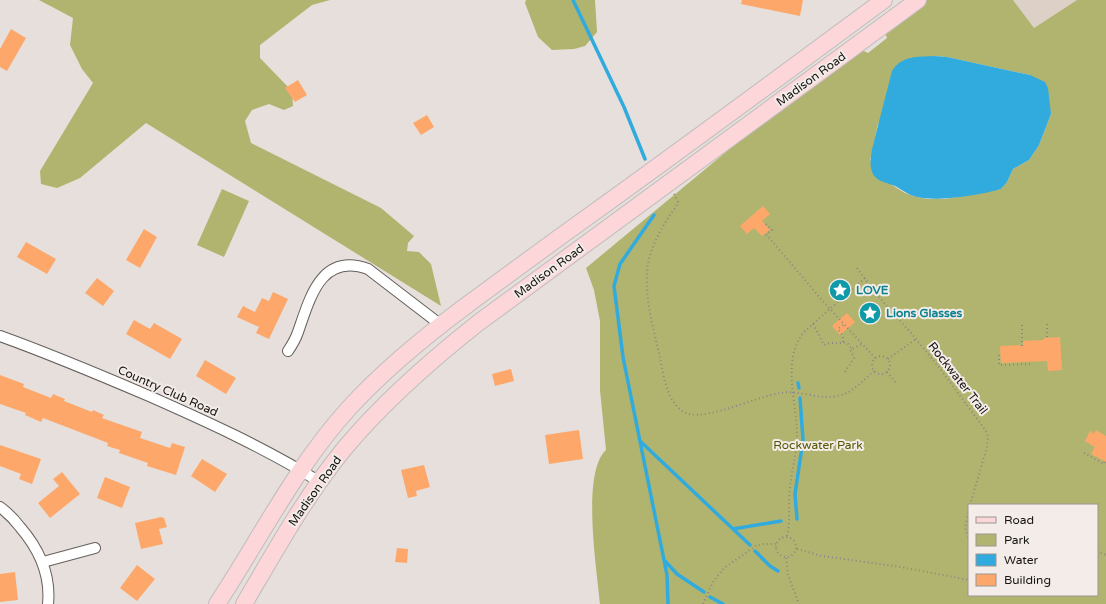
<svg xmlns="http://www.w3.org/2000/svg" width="1106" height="604" viewBox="0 0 1106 604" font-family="'Varela Round',sans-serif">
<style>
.built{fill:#ddd0c7}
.green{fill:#b1b46f;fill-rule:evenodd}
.water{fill:#31abde}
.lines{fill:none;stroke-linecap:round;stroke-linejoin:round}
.stream{stroke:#31abde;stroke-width:3.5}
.building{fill:#fda86a}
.street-casing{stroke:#65605c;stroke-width:12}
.primary-casing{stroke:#bebdbd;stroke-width:18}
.path{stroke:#8b8683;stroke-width:2;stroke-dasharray:1 3;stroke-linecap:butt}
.street{stroke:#fff;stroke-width:10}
.primary{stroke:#fcd6d9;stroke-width:16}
.labels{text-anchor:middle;stroke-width:4;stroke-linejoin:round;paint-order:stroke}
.street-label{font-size:12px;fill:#161412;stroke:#f3ece8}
.culture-label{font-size:12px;font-weight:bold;fill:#0d838f;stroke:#f3ece8;text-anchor:start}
.park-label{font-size:12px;fill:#545502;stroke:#f3ece8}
</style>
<rect width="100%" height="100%" fill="#e6dfdb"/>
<path class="built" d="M 1013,0 L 1077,0 L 1034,28 Z"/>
<path class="green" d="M 39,0 L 330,0 L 312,5 L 260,45 L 260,58 L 292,91 L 293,106 L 284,110 L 269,104 L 252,110 L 245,121 L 251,143 L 381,208 L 414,236 L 408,243 L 407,251 L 419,252 L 431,264 L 441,306 L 146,123 L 80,178 L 57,188 L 41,184 L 40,171 L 93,83 L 82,69 L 70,45 L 73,18 Z
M 526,0 L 595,0 L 597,32 L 585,46 L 574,49 L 552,50 L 538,37 L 525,3 Z
M 927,0 L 1013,0 L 1034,28 L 1077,0 L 1106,0 L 1106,604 L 600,604 C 597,570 581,473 606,450 L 600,390 L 600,321 L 594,290 L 586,268 L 772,114 L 862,50 L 868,53 L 887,38 L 885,33 L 887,29 ZM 934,56 L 947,57 L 1030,75 L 1051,114 L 1039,145 L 1029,160 L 1013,169 L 1007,182 L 1001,189 L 945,199 L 927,199 L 917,197 L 905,193 L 892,185 L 870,160 L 878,124 ZM 969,505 L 1097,505 L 1097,595 L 969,595 Z
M 222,189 L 249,201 L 224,257 L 197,245 Z"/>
<path class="water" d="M 934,56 L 947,57 L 1030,75 L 1045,82 L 1048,88 L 1051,114 L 1039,145 L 1029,160 L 1013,169 L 1007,182 L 1001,189 C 981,195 937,202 917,197 C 908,195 903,190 895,186 C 891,184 885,183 881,181 C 868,176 870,160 872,149 L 892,71 C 902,55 918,57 934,56 Z"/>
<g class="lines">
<path class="stream" d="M 573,0 L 624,107 L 645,159
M 654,215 L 620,264 L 614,286 L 623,357 L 667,575 L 668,604
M 798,383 L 799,388
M 640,441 L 750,545
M 797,519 L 795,494 L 803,440 L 800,398
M 733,529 L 781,521
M 755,551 L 770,566 L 778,571
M 665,561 L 677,574 L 704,592
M 710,597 L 723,604"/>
</g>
<path class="building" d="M 742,0 L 803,0 L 800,16 L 741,4 Z
M 11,29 L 26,38 L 7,71 L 0,67 L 0,49 Z
M 298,80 L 307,95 L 295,102 L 285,88 Z
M 427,115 L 434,127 L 421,135 L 413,123 Z
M 763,206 L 770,214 L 762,221 L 770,230 L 762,236 L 754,228 L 747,234 L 740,226 Z
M 144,229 L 157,237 L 140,268 L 126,260 Z
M 26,242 L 56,259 L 47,274 L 17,257 Z
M 97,278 L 114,291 L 103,306 L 85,293 Z
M 273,292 L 288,299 L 269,339 L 256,333 L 259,327 L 237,317 L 243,306 L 255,312 L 262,298 L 269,301 Z
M 847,313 L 855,322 L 840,335 L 832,326 Z
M 134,320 L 150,329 L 154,323 L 182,339 L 170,359 L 126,334 Z
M 1060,337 L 1062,370 L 1048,371 L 1047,361 L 1001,363 L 1000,346 L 1023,345 L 1023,341 L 1044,340 L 1044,338 Z
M 205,360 L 236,378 L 226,394 L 196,376 Z
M 511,369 L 514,381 L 495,386 L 492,374 Z
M 0,375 L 24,384 L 23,387 L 51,398 L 53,394 L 65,399 L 64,401 L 92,412 L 93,410 L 104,415 L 102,418 L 142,432 L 140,438 L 170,448 L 172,443 L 185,447 L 176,475 L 147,466 L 148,463 L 119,453 L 120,450 L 107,446 L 108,443 L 43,418 L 41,422 L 25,415 L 26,413 L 0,404 Z
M 579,430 L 583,459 L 549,464 L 545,435 Z
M 1096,430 L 1106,436 L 1106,462 L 1091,454 L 1095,447 L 1085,441 L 1090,431 L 1094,434 Z
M 0,445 L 41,459 L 32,484 L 19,479 L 21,474 L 0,466 Z
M 202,459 L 227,474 L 215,492 L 191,476 Z
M 424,465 L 430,487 L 416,491 L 417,496 L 408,498 L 401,470 Z
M 62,472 L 80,494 L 50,518 L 38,503 L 59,486 L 53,479 Z
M 105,477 L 130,487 L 122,508 L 97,498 Z
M 161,517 L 164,518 L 167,527 L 159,529 L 163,544 L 141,549 L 135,523 Z
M 397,548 L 408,549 L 407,563 L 395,562 Z
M 137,565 L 155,579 L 137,601 L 120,588 Z
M 15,572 L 18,600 L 0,602 L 0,574 Z"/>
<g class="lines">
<g class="street-casing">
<path id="street" d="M 0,336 C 50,354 100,375 149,396 C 208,422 265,448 320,482
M 288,351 C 292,345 296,338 298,332 C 310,298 321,252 368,269 L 441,325
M 0,507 C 8,513 14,519 20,527 C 39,549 51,574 48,604
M 43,562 L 95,548"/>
</g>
<g class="primary-casing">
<path id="primary" d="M 217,604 C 261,537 296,466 350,407 C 384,370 423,338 463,308 C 505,277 547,246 589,216 C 688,145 786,72 884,0
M 244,604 C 275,551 305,497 344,449 C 384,401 430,361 478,323 L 918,0"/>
</g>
<path class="path" d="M 674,194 L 678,202 C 676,208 671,213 668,218 C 660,231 653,244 649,259 C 642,291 653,326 660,358 C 663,372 665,389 673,401 C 677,407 682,413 689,414 C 710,419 756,397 780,393 C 791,391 799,393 810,395 C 843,401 850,393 874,371
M 766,224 L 772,230 L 766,234 L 821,299 L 875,358
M 857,268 L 876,294 L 912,334 L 941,370 L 986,431 L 988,437 L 987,447 L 970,505
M 813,324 L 824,345 C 831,341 836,345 843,342 L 848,344 L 852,349 L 862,344
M 1047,324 L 1047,338
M 1022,325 L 1022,347
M 843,342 L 843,336 L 838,329 L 844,324
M 999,355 L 999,365 L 1033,364
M872 365a9 9 0 1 1 18 0a9 9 0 1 1-18 0Z
M 888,359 L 916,339
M 845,372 L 854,358 L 850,349 L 852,349
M 887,372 L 896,383
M 1084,453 L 1104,464 L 1105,461
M 969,509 L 965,528 L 969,539
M 787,536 C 791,520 788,504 790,487 C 792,471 796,455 797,438 C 798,405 780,359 805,331 L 865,278
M776 547a10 10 0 1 1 20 0a10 10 0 1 1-20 0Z
M 797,549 L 822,556 L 901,567 L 969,580
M 1097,551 L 1106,555
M 786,558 L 788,575 L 799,604
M 703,604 L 713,582 L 724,568 L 757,545 L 765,544 L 776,544"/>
<use href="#street" class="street"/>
<use href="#primary" class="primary"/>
</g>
<defs>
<g id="sight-disc" transform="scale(1.15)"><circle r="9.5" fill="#0f9aa8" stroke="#f3ece8"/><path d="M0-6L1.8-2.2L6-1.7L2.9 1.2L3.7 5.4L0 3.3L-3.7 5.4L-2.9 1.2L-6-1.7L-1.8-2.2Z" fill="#fff"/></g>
</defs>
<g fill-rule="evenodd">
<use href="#sight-disc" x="840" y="290"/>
<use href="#sight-disc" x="870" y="313"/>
</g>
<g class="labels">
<g class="street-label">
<text transform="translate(811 79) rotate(-36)" y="4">Madison Road</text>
<text transform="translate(549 271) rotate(-36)" y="4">Madison Road</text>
<text transform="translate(958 378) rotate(52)" y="4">Rockwater Trail</text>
<text transform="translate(168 391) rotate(24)" y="4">Country Club Road</text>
<text transform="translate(315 491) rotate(-55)" y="4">Madison Road</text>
</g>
<g class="culture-label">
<text x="856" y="294">LOVE</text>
<text x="886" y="317">Lions Glasses</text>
</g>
<g class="park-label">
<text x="818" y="449">Rockwater Park</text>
</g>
</g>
<rect x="968" y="504" width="130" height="92" fill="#f3ece8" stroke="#9b9692"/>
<rect x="976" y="517" width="20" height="6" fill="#fcd6d9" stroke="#9b9692"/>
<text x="1004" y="524" font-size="12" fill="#161412">Road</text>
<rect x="976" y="534" width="20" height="12" fill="#b1b46f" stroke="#9b9692"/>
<text x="1004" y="544" font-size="12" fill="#161412">Park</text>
<rect x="976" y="554" width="20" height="12" fill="#31abde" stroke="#9b9692"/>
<text x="1004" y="564" font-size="12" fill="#161412">Water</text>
<rect x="976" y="574" width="20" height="12" fill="#fda86a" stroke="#9b9692"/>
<text x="1004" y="584" font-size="12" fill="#161412">Building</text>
</svg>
